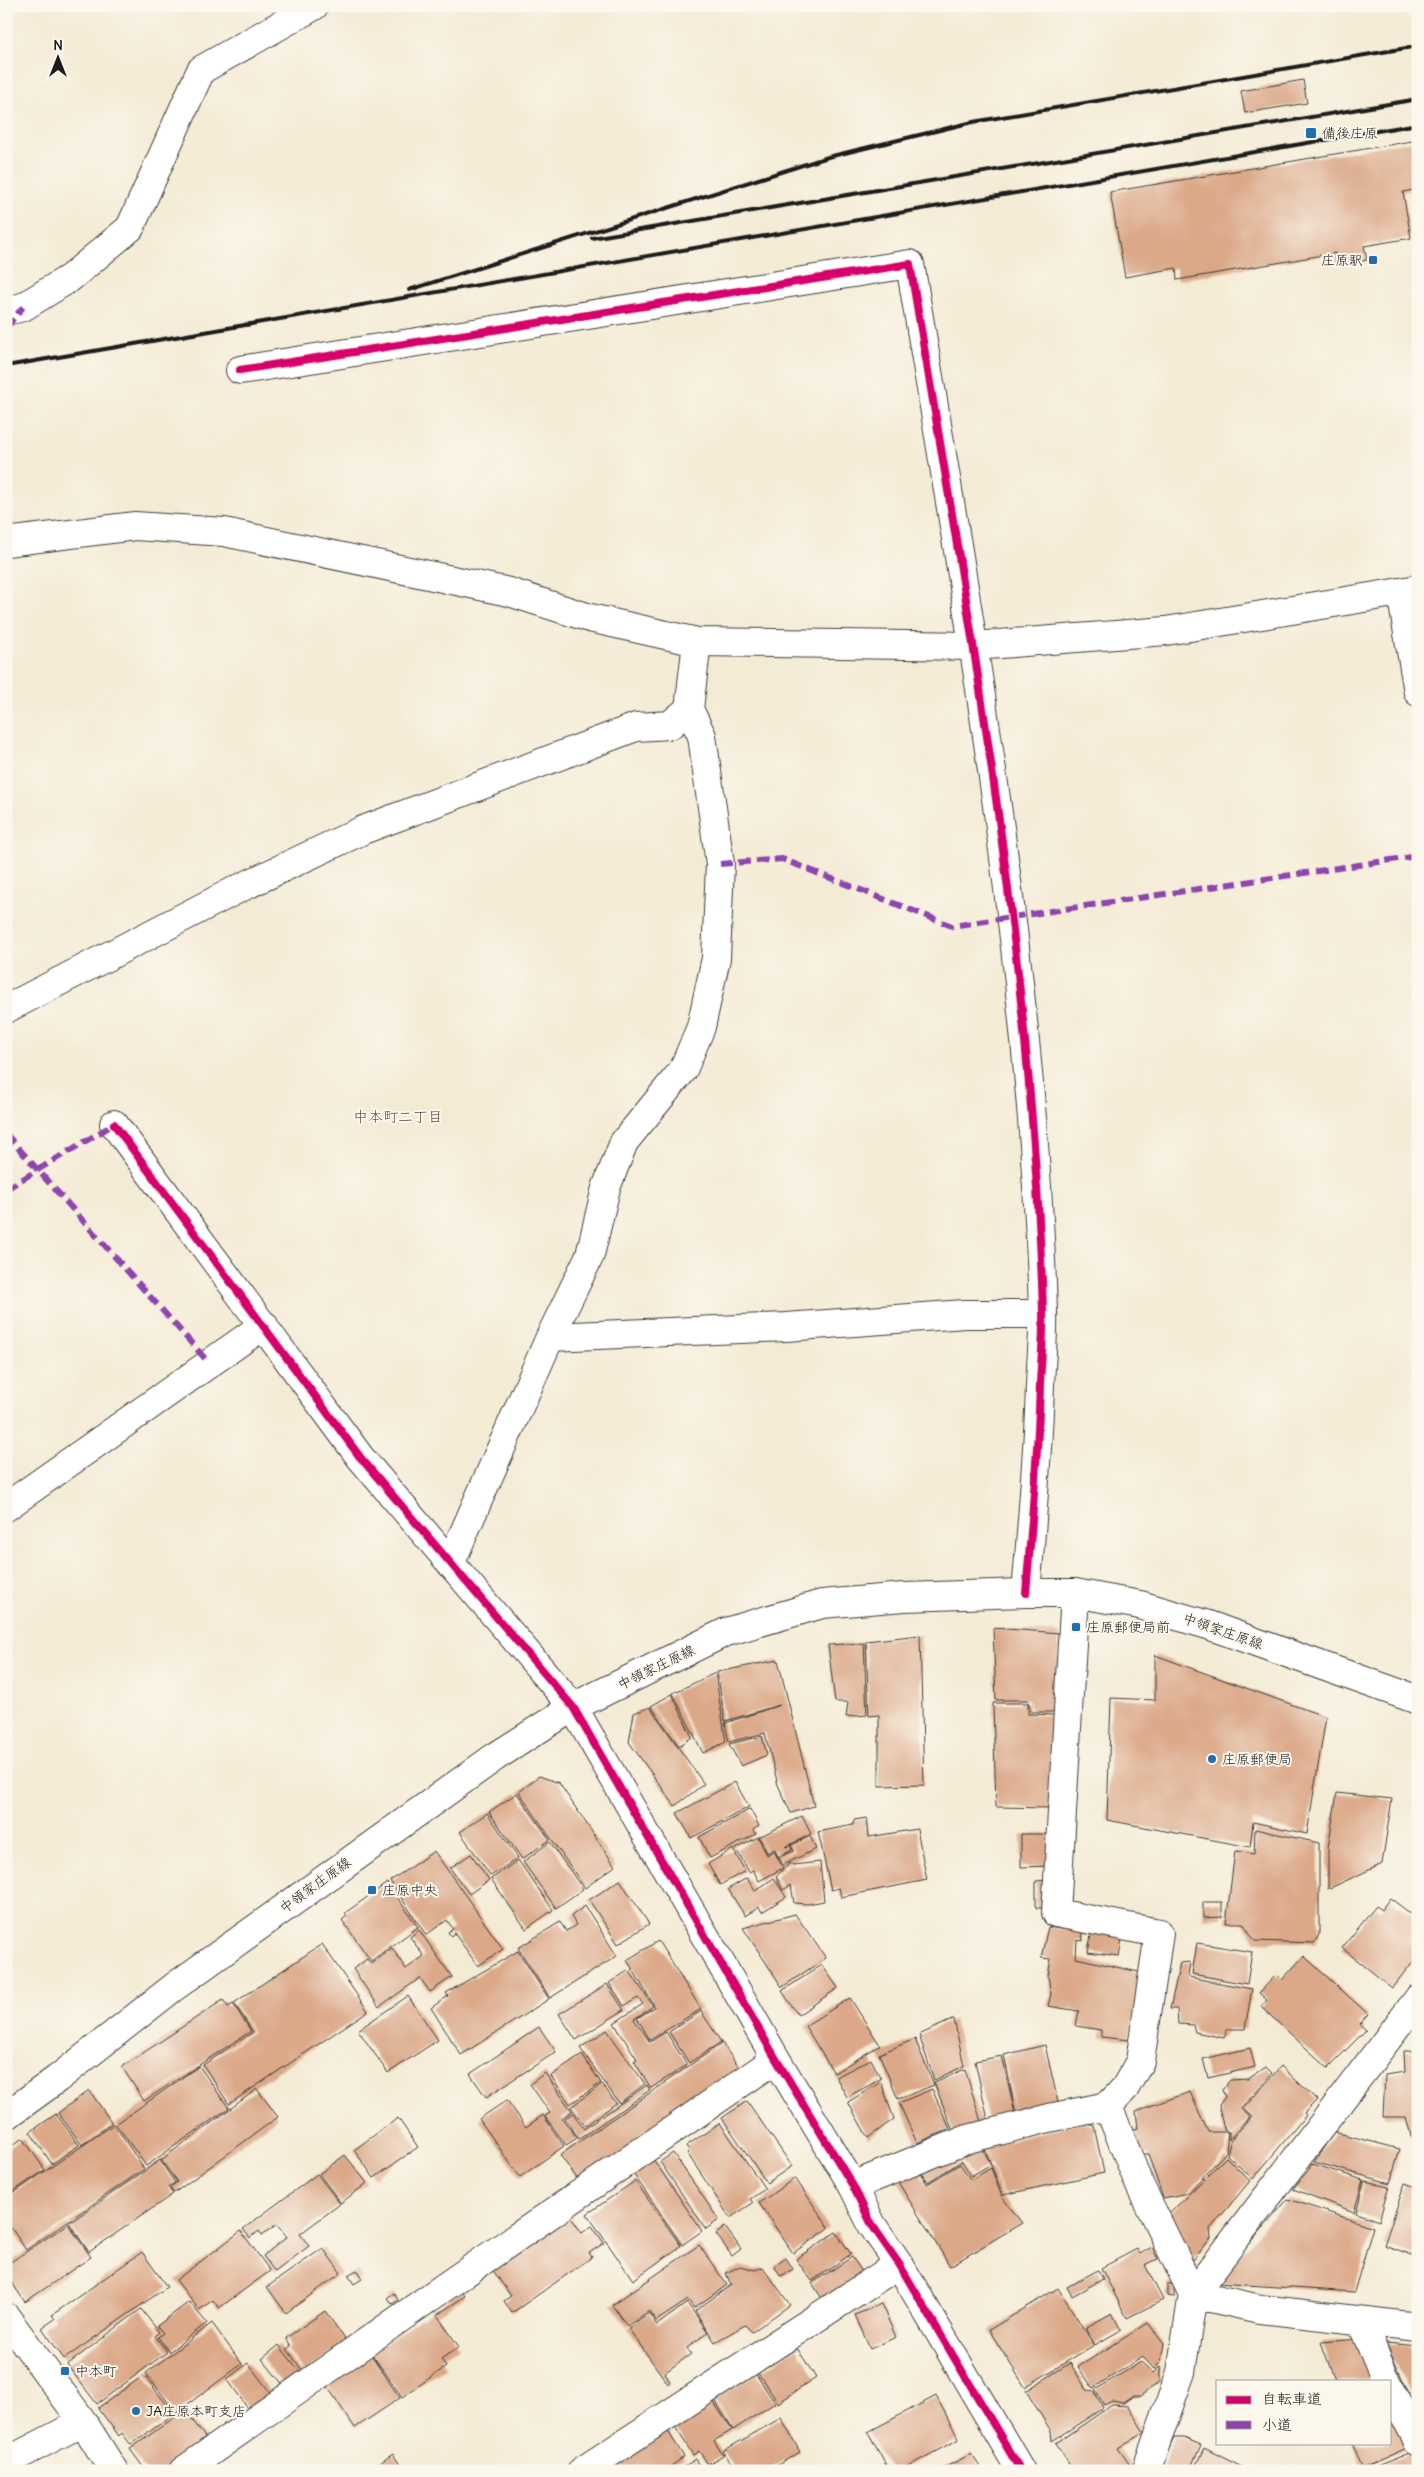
<svg xmlns="http://www.w3.org/2000/svg" width="1424" height="2477" viewBox="0 0 1424 2477" font-family="Delius,'Klee One',sans-serif">
<style>
.building{fill:#dba888}
.lines{fill:none;stroke-linecap:round;stroke-linejoin:round}
.minor-casing{stroke:#3c3b38;stroke-width:30}
.tertiary-casing{stroke:#3c3b38;stroke-width:30}
.secondary-casing{stroke:#3c3b38;stroke-width:30}
.minor{stroke:#fff;stroke-width:28}
.tertiary{stroke:#fff;stroke-width:28}
.secondary{stroke:#fff;stroke-width:28}
.rail{stroke:#1c1c1c;stroke-width:4}
.quiet{stroke:#8e44ad;stroke-width:6;stroke-dasharray:12 6;stroke-linecap:butt}
.cycleway-casing{stroke:#fbf7ec;stroke-width:11}
.cycleway{stroke:#d6006c;stroke-width:8}
.poi-dot{fill:#1f6fb2;stroke:#fbf7ec;stroke-width:2}
.labels{text-anchor:middle;stroke-width:4;stroke-linejoin:round;paint-order:stroke}
.poi-label{font-size:14px;fill:#1c1c1c;stroke:#fbf7ec;text-anchor:start}
.street-label{font-size:14px;fill:#1c1c1c;stroke:#fbf7ec}
.neighbourhood-label{font-size:15px;fill:#5f4d42;stroke:#fbf7ec}
</style>
<rect width="100%" height="100%" fill="#fbf7ec"/>
<filter id="ink" filterUnits="userSpaceOnUse"><feTurbulence type="fractalNoise" baseFrequency=".02" numOctaves="2"/><feDisplacementMap in="SourceGraphic" scale="10" xChannelSelector="R" yChannelSelector="G"/><feConvolveMatrix kernelMatrix="1 2 1 2 8 2 1 2 1" color-interpolation-filters="sRGB"/></filter>
<filter id="wash" filterUnits="userSpaceOnUse"><feTurbulence type="fractalNoise" baseFrequency=".0096" numOctaves="4" result="noise"/><feDisplacementMap in="SourceGraphic" scale="20" xChannelSelector="R" yChannelSelector="G"/><feGaussianBlur stdDeviation="1.12" result="paint"/><feColorMatrix in="noise" values="0 0 0 0 0 0 0 0 0 0 0 0 0 0 0 0 0 1.4 0 .05"/><feComposite in="paint" operator="in"/></filter>
<g filter="url(#wash)">
<rect width="100%" height="100%" fill="#f4ebd5"/>
<g id="blocks">
<path class="building" d="M 1303,80 L 1307,103 L 1245,113 L 1241,91 Z
M 1418,140 L 1418,189 L 1403,192 L 1411,238 L 1364,246 L 1367,260 L 1337,265 L 1335,253 L 1177,280 L 1176,268 L 1125,277 L 1110,192 Z
M 993,1628 L 1060,1633 L 1056,1712 L 1031,1712 L 1028,1700 L 996,1700 Z
M 920,1635 L 924,1785 L 879,1786 L 879,1715 L 869,1716 L 866,1641 Z
M 864,1643 L 867,1715 L 846,1717 L 848,1702 L 835,1702 L 828,1645 Z
M 1155,1655 L 1326,1717 L 1307,1834 L 1253,1822 L 1250,1847 L 1107,1820 L 1111,1698 L 1155,1700 Z
M 778,1660 L 814,1806 L 791,1813 L 778,1785 L 765,1733 L 729,1742 L 725,1723 L 780,1705 L 725,1721 L 717,1672 Z
M 715,1673 L 726,1742 L 703,1753 L 673,1693 Z
M 672,1694 L 692,1737 L 679,1746 L 651,1706 Z
M 993,1703 L 1028,1703 L 1028,1714 L 1054,1715 L 1051,1808 L 996,1807 Z
M 650,1707 L 704,1784 L 675,1806 L 629,1742 L 634,1713 Z
M 762,1736 L 767,1755 L 741,1766 L 729,1744 Z
M 539,1776 L 559,1783 L 615,1866 L 585,1888 L 519,1792 Z
M 735,1782 L 749,1807 L 691,1838 L 677,1813 Z
M 517,1793 L 550,1840 L 522,1859 L 489,1812 Z
M 1337,1793 L 1392,1799 L 1382,1864 L 1328,1889 L 1328,1848 Z
M 750,1809 L 759,1826 L 753,1830 L 756,1834 L 710,1858 L 699,1837 Z
M 487,1813 L 518,1858 L 491,1876 L 460,1832 Z
M 802,1816 L 811,1834 L 786,1847 L 790,1845 L 792,1850 L 778,1857 L 775,1849 L 767,1853 L 759,1837 Z
M 867,1818 L 869,1837 L 917,1829 L 927,1880 L 841,1897 L 839,1888 L 831,1890 L 818,1832 L 853,1825 L 854,1820 Z
M 1255,1829 L 1319,1843 L 1319,1935 L 1314,1943 L 1255,1941 L 1243,1923 L 1226,1923 L 1235,1851 L 1254,1854 Z
M 1021,1834 L 1051,1834 L 1051,1866 L 1021,1867 Z
M 810,1836 L 816,1849 L 783,1865 L 779,1857 L 794,1851 L 791,1845 Z
M 758,1837 L 767,1855 L 774,1851 L 783,1868 L 759,1881 L 753,1870 L 749,1872 L 736,1849 Z
M 550,1842 L 583,1889 L 556,1908 L 523,1862 Z
M 733,1849 L 745,1871 L 720,1885 L 708,1864 Z
M 434,1851 L 503,1949 L 478,1966 L 454,1933 L 451,1936 L 448,1932 L 453,1929 L 447,1920 L 426,1935 L 390,1881 Z
M 471,1854 L 489,1880 L 469,1894 L 450,1868 Z
M 518,1860 L 553,1910 L 526,1929 L 491,1879 Z
M 820,1862 L 824,1901 L 808,1904 L 794,1903 L 791,1885 L 783,1890 L 776,1876 L 790,1863 L 793,1865 Z
M 747,1878 L 755,1891 L 774,1878 L 786,1897 L 762,1912 L 759,1907 L 745,1916 L 728,1889 Z
M 620,1880 L 649,1924 L 618,1944 L 589,1900 Z
M 1048,1880 L 1049,1908 L 1036,1908 L 1036,1881 Z
M 387,1883 L 418,1927 L 371,1961 L 342,1920 L 347,1916 L 345,1913 Z
M 1390,1898 L 1418,1919 L 1418,1955 L 1392,1988 L 1342,1948 L 1376,1906 L 1381,1910 Z
M 1203,1902 L 1222,1902 L 1222,1917 L 1203,1918 Z
M 585,1906 L 617,1956 L 550,1998 L 518,1948 L 560,1922 L 566,1931 L 576,1925 L 571,1916 Z
M 795,1914 L 826,1958 L 782,1987 L 743,1928 Z
M 1048,1927 L 1082,1932 L 1083,1941 L 1077,1940 L 1076,1958 L 1143,1973 L 1129,2040 L 1101,2037 L 1101,2030 L 1076,2026 L 1079,2011 L 1048,2006 L 1051,1994 L 1048,1976 L 1051,1959 L 1041,1958 Z
M 1092,1929 L 1123,1933 L 1119,1956 L 1088,1952 Z
M 419,1930 L 452,1977 L 430,1992 L 420,1978 L 379,2007 L 353,1969 L 367,1959 L 371,1964 L 392,1948 L 406,1969 L 424,1956 L 410,1937 Z
M 658,1941 L 701,2009 L 650,2040 L 637,2018 L 655,2007 L 627,1960 Z
M 1197,1943 L 1252,1952 L 1247,1984 L 1192,1974 Z
M 322,1944 L 368,2011 L 229,2104 L 203,2065 L 253,2032 L 234,2003 Z
M 518,1951 L 549,1999 L 461,2055 L 431,2008 L 448,1996 L 446,1993 Z
M 1304,1956 L 1368,2014 L 1359,2024 L 1366,2030 L 1328,2068 L 1261,2007 L 1267,2000 L 1259,1993 L 1276,1975 L 1282,1980 Z
M 1190,1962 L 1188,1977 L 1252,1989 L 1245,2029 L 1228,2029 L 1224,2038 L 1195,2032 L 1193,2025 L 1178,2024 L 1177,2009 L 1170,2009 L 1180,1963 Z
M 822,1965 L 838,1988 L 798,2015 L 782,1991 Z
M 629,1970 L 653,2006 L 634,2019 L 650,2042 L 666,2032 L 687,2065 L 651,2088 L 634,2061 L 637,2059 L 614,2023 L 643,2004 L 638,1998 L 624,2006 L 609,1983 Z
M 607,1984 L 624,2010 L 576,2040 L 559,2014 Z
M 408,1996 L 438,2040 L 388,2073 L 358,2030 Z
M 850,1998 L 880,2045 L 834,2073 L 805,2026 Z
M 223,2000 L 228,2007 L 233,2004 L 251,2031 L 144,2101 L 122,2067 Z
M 701,2011 L 721,2042 L 689,2063 L 669,2032 Z
M 954,2019 L 964,2066 L 934,2080 L 919,2035 Z
M 539,2027 L 556,2052 L 486,2097 L 470,2074 Z
M 607,2030 L 645,2084 L 619,2103 L 580,2048 Z
M 915,2039 L 934,2085 L 898,2099 L 879,2054 Z
M 722,2043 L 742,2072 L 581,2184 L 560,2155 Z
M 1045,2045 L 1059,2106 L 1016,2115 L 1004,2055 Z
M 1250,2048 L 1255,2067 L 1208,2078 L 1203,2059 Z
M 1404,2051 L 1418,2051 L 1418,2141 L 1411,2136 L 1406,2117 L 1383,2117 L 1385,2075 L 1405,2072 Z
M 582,2055 L 601,2083 L 570,2104 L 551,2076 Z
M 1002,2056 L 1015,2114 L 988,2120 L 975,2061 Z
M 871,2059 L 881,2079 L 847,2097 L 836,2077 Z
M 199,2066 L 229,2108 L 146,2166 L 116,2124 Z
M 1281,2066 L 1317,2100 L 1304,2113 L 1306,2115 L 1253,2179 L 1227,2155 L 1231,2139 L 1252,2117 L 1243,2109 Z
M 1266,2067 L 1272,2073 L 1241,2109 L 1250,2117 L 1229,2139 L 1229,2132 L 1224,2131 L 1219,2105 L 1225,2097 L 1222,2090 L 1230,2080 L 1248,2079 Z
M 965,2069 L 982,2125 L 954,2134 L 934,2082 Z
M 545,2073 L 572,2111 L 562,2118 L 577,2138 L 566,2145 L 545,2116 L 550,2113 L 530,2084 Z
M 881,2082 L 894,2119 L 868,2138 L 848,2102 Z
M 602,2084 L 616,2103 L 585,2126 L 571,2107 Z
M 647,2085 L 650,2090 L 579,2139 L 565,2118 L 573,2113 L 584,2129 Z
M 257,2089 L 278,2117 L 174,2193 L 170,2188 L 177,2182 L 161,2160 Z
M 932,2089 L 950,2129 L 917,2143 L 899,2103 Z
M 89,2090 L 112,2123 L 82,2145 L 58,2113 Z
M 1190,2092 L 1208,2132 L 1228,2132 L 1226,2152 L 1188,2193 L 1163,2198 L 1148,2154 L 1141,2154 L 1132,2130 L 1138,2128 L 1136,2111 Z
M 507,2100 L 526,2127 L 543,2115 L 564,2146 L 520,2177 L 479,2119 Z
M 747,2101 L 792,2166 L 767,2183 L 722,2118 Z
M 56,2114 L 79,2145 L 52,2164 L 30,2132 Z
M 398,2118 L 418,2147 L 374,2178 L 354,2150 Z
M 1082,2122 L 1094,2126 L 1104,2173 L 1003,2195 L 984,2147 Z
M 720,2123 L 765,2189 L 750,2199 L 753,2203 L 730,2218 L 687,2153 L 690,2151 L 686,2146 Z
M 114,2124 L 144,2169 L 26,2250 L 6,2220 L 6,2198 Z
M 1334,2132 L 1400,2149 L 1390,2183 L 1314,2162 Z
M 23,2138 L 45,2170 L 6,2196 L 6,2150 Z
M 982,2148 L 991,2164 L 971,2176 L 962,2161 L 928,2182 L 919,2169 Z
M 673,2153 L 719,2220 L 706,2229 L 660,2162 Z
M 345,2155 L 367,2183 L 341,2203 L 319,2174 Z
M 1226,2157 L 1250,2181 L 1210,2229 L 1211,2238 L 1193,2260 L 1167,2216 Z
M 653,2159 L 702,2231 L 682,2245 L 632,2172 Z
M 160,2160 L 175,2183 L 168,2187 L 173,2194 L 89,2252 L 69,2223 Z
M 960,2164 L 971,2180 L 991,2168 L 1002,2197 L 1022,2223 L 950,2266 L 898,2182 L 919,2170 L 927,2184 Z
M 1313,2164 L 1363,2180 L 1354,2212 L 1293,2189 Z
M 317,2174 L 340,2204 L 300,2234 L 309,2246 L 275,2272 L 263,2256 L 287,2237 L 277,2224 L 262,2235 L 259,2231 L 250,2238 L 243,2229 Z
M 795,2178 L 829,2228 L 793,2253 L 759,2203 Z
M 635,2181 L 681,2246 L 633,2280 L 587,2214 Z
M 1364,2181 L 1389,2186 L 1379,2221 L 1356,2213 Z
M 1405,2183 L 1418,2188 L 1418,2257 L 1384,2245 Z
M 1288,2199 L 1373,2227 L 1354,2292 L 1216,2283 Z
M 569,2215 L 582,2233 L 592,2226 L 604,2243 L 589,2253 L 592,2257 L 512,2313 L 504,2301 L 511,2296 L 492,2269 Z
M 68,2224 L 91,2257 L 25,2302 L 6,2274 L 6,2265 Z
M 725,2227 L 741,2249 L 732,2256 L 716,2234 Z
M 241,2231 L 270,2271 L 219,2308 L 213,2300 L 199,2310 L 176,2280 Z
M 836,2232 L 851,2254 L 812,2281 L 796,2259 Z
M 699,2245 L 727,2285 L 694,2308 L 688,2300 L 656,2321 L 649,2311 L 627,2326 L 612,2305 Z
M 1152,2247 L 1158,2259 L 1145,2265 L 1163,2300 L 1127,2318 L 1101,2268 L 1137,2249 L 1140,2254 Z
M 323,2248 L 341,2273 L 286,2313 L 267,2287 Z
M 142,2252 L 167,2287 L 64,2359 L 42,2328 L 55,2319 L 52,2315 Z
M 852,2257 L 867,2279 L 827,2306 L 812,2283 Z
M 786,2258 L 793,2269 L 781,2276 L 774,2266 Z
M 740,2266 L 755,2270 L 763,2267 L 790,2305 L 752,2332 L 745,2325 L 715,2342 L 695,2311 L 731,2285 L 726,2273 Z
M 357,2270 L 362,2279 L 354,2284 L 348,2275 Z
M 1098,2270 L 1103,2279 L 1072,2296 L 1067,2287 Z
M 1167,2284 L 1174,2284 L 1174,2297 L 1167,2296 Z
M 1058,2288 L 1094,2345 L 1025,2387 L 989,2330 Z
M 461,2291 L 465,2296 L 437,2315 L 459,2347 L 441,2359 L 446,2367 L 402,2397 L 371,2353 Z
M 394,2293 L 398,2300 L 392,2304 L 387,2298 Z
M 189,2302 L 207,2323 L 169,2352 L 158,2337 L 163,2333 L 157,2326 Z
M 687,2303 L 708,2332 L 687,2348 L 691,2354 L 664,2373 L 670,2382 L 668,2384 L 628,2328 L 649,2313 L 657,2325 Z
M 881,2304 L 896,2337 L 870,2349 L 855,2315 Z
M 141,2309 L 159,2332 L 155,2336 L 167,2352 L 97,2404 L 67,2365 Z
M 325,2311 L 347,2342 L 304,2373 L 287,2349 L 291,2346 L 286,2338 Z
M 1112,2313 L 1121,2330 L 1095,2345 L 1085,2328 Z
M 212,2323 L 242,2364 L 176,2413 L 146,2373 Z
M 1148,2323 L 1164,2343 L 1161,2361 L 1154,2369 L 1143,2357 L 1093,2388 L 1078,2367 Z
M 1360,2339 L 1377,2376 L 1365,2381 L 1335,2381 L 1321,2342 Z
M 1386,2343 L 1418,2346 L 1418,2413 Z
M 279,2345 L 301,2373 L 285,2387 L 262,2359 Z
M 797,2348 L 816,2378 L 778,2403 L 758,2373 Z
M 370,2353 L 400,2398 L 355,2428 L 325,2383 Z
M 1141,2362 L 1153,2373 L 1160,2366 L 1160,2382 L 1140,2396 L 1133,2396 L 1123,2403 L 1112,2401 L 1104,2405 L 1095,2390 Z
M 248,2363 L 272,2395 L 250,2411 L 227,2379 Z
M 1070,2363 L 1087,2390 L 1094,2391 L 1103,2408 L 1052,2441 L 1051,2431 L 1026,2391 Z
M 756,2374 L 775,2403 L 733,2430 L 714,2399 Z
M 144,2375 L 174,2414 L 131,2445 L 122,2433 L 119,2436 L 98,2408 Z
M 936,2396 L 959,2439 L 899,2471 L 889,2471 L 868,2432 Z
M 712,2400 L 732,2430 L 714,2441 L 723,2455 L 708,2464 L 699,2451 L 693,2455 L 674,2425 Z
M 1390,2404 L 1409,2447 L 1362,2468 L 1352,2443 L 1390,2443 Z
M 1112,2405 L 1128,2406 L 1144,2432 L 1118,2448 L 1134,2471 L 1074,2471 L 1056,2443 Z
M 185,2410 L 205,2437 L 200,2441 L 203,2445 L 166,2471 L 146,2471 L 130,2449 Z
M 781,2418 L 800,2452 L 767,2471 L 727,2471 L 733,2466 L 723,2451 Z
M 666,2428 L 684,2457 L 664,2471 L 622,2471 L 615,2461 Z
M 1174,2438 L 1184,2438 L 1201,2445 L 1189,2471 L 1166,2471 L 1160,2468 Z
M 1204,2448 L 1250,2471 L 1193,2471 Z
M 1412,2452 L 1418,2471 L 1364,2471 Z
M 393,2454 L 404,2471 L 368,2471 Z
M 971,2454 L 983,2471 L 938,2471 Z
M 696,2459 L 703,2471 L 677,2471 Z"/>
</g>
</g>
<g filter="url(#ink)">
<use href="#blocks" fill-opacity="0" stroke="#3c3b38" stroke-width="1"/>
<g class="lines">
<g class="minor-casing">
<path id="minor" d="M 6,311 L 23,307 L 70,278 L 130,228 L 201,70 L 314,6
M 240,370 L 910,264 C 968,611 1032,958 1043,1311 C 1044,1335 1041,1360 1040,1385 C 1038,1454 1032,1523 1026,1593
M 6,1009 L 236,890 L 363,830 L 636,727 L 670,725 L 689,709 L 697,642
M 114,1124 L 360,1457 L 573,1707
M 550,1337 L 786,1327 L 965,1314 L 1043,1314
M 6,1507 L 264,1325
M 451,1562 L 550,1337 L 590,1255 L 606,1188 L 624,1142 L 683,1070 L 701,1027 L 716,958 L 720,864 L 702,736 L 689,709
M 1075,1593 L 1056,1913 L 1159,1933 L 1140,2061 L 1125,2088 L 1108,2106
M 853,2186 L 968,2139 L 1049,2118 L 1108,2106 L 1140,2186 L 1193,2294 L 1260,2309 L 1418,2327
M 6,2317 L 83,2422 L 114,2471
M 1361,2321 L 1386,2381
M 1390,2388 L 1418,2442
M 6,2462 L 83,2422
M 183,2471 L 446,2286 L 776,2059
M 582,2471 L 899,2264
M 1146,2471 L 1181,2372 L 1193,2294 L 1418,1999"/>
</g>
<g class="tertiary-casing">
<path id="tertiary" d="M 6,542 L 135,526 L 224,532 L 509,592 L 590,618 L 697,642 L 974,646 L 1166,631 L 1418,589
M 573,1707 L 776,2059 L 853,2186 L 872,2225 L 899,2264 L 1021,2471"/>
</g>
<g class="secondary-casing">
<path id="secondary" d="M 1401,592 L 1418,692
M 6,2116 L 57,2079 L 174,1987 L 495,1757 L 573,1707 L 726,1632 L 822,1604 L 904,1597 L 1026,1593 L 1075,1593 L 1140,1605 L 1208,1625 L 1418,1700"/>
</g>
<use href="#minor" class="minor"/>
<use href="#tertiary" class="tertiary"/>
<use href="#secondary" class="secondary"/>
<path class="rail" d="M 592,238 L 1418,99
M 409,290 L 828,157 L 973,122 L 1418,46
M 6,366 L 1418,124"/>
<path class="quiet" d="M 6,328 L 23,307
M 720,864 L 782,859 L 952,926 L 1418,856
M 6,1134 L 209,1363
M 6,1189 L 114,1124"/>
<g class="cycleway-casing">
<path id="cycleway" d="M 240,370 L 910,264 C 968,611 1032,958 1043,1311 C 1044,1335 1041,1360 1040,1385 C 1038,1454 1032,1523 1026,1593
M 114,1124 L 360,1457 L 573,1707 L 776,2059 L 853,2186 L 872,2225 L 899,2264 L 1021,2471"/>
</g>
<use href="#cycleway" class="cycleway"/>
</g>
</g>
<g class="poi-dot">
<rect x="1305" y="127" width="12" height="12" rx="2.5"/>
<rect x="1368" y="255" width="10" height="10" rx="2.5"/>
<rect x="1071" y="1622" width="10" height="10" rx="2.5"/>
<circle cx="1212" cy="1759" r="5"/>
<rect x="367" y="1885" width="10" height="10" rx="2.5"/>
<rect x="60" y="2366" width="10" height="10" rx="2.5"/>
<circle cx="136" cy="2411" r="5"/>
</g>
<g class="labels">
<g class="poi-label">
<text x="1322" y="138">備後庄原</text>
<text x="1363" y="265" text-anchor="end">庄原駅</text>
<text x="1086" y="1632">庄原郵便局前</text>
<text x="1222" y="1764">庄原郵便局</text>
<text x="382" y="1895">庄原中央</text>
<text x="75" y="2376">中本町</text>
<text x="146" y="2416">JA庄原本町支店</text>
</g>
<g class="street-label">
<text transform="translate(1223 1631) rotate(19)" y="5">中領家庄原線</text>
<text transform="translate(656 1667) rotate(-26)" y="5">中領家庄原線</text>
<text transform="translate(315 1885) rotate(-36)" y="5">中領家庄原線</text>
</g>
<g class="neighbourhood-label">
<text x="398" y="1122">中本町二丁目</text>
</g>
</g>
<rect width="1424" height="2477" fill="none" stroke="#fbf7ec" stroke-width="25"/>
<rect x="1216" y="2380" width="175" height="65" fill="#fbf7ec" stroke="#a29f99"/>
<rect x="1226" y="2396" width="25" height="8" fill="#d6006c" stroke="#a29f99"/>
<text x="1262" y="2404" font-size="15" fill="#1c1c1c">自転車道</text>
<rect x="1226" y="2421" width="25" height="8" fill="#8e44ad" stroke="#a29f99"/>
<text x="1262" y="2430" font-size="15" fill="#1c1c1c">小道</text>
<g transform="translate(58 58)" stroke="#fbf7ec" stroke-width="4" paint-order="stroke">
<path d="M0-4L9 19L0 12L-9 19Z" fill="#1c1c1c"/>
<text y="-8" font-size="14" font-weight="bold" text-anchor="middle" fill="#1c1c1c">N</text>
</g>
</svg>
